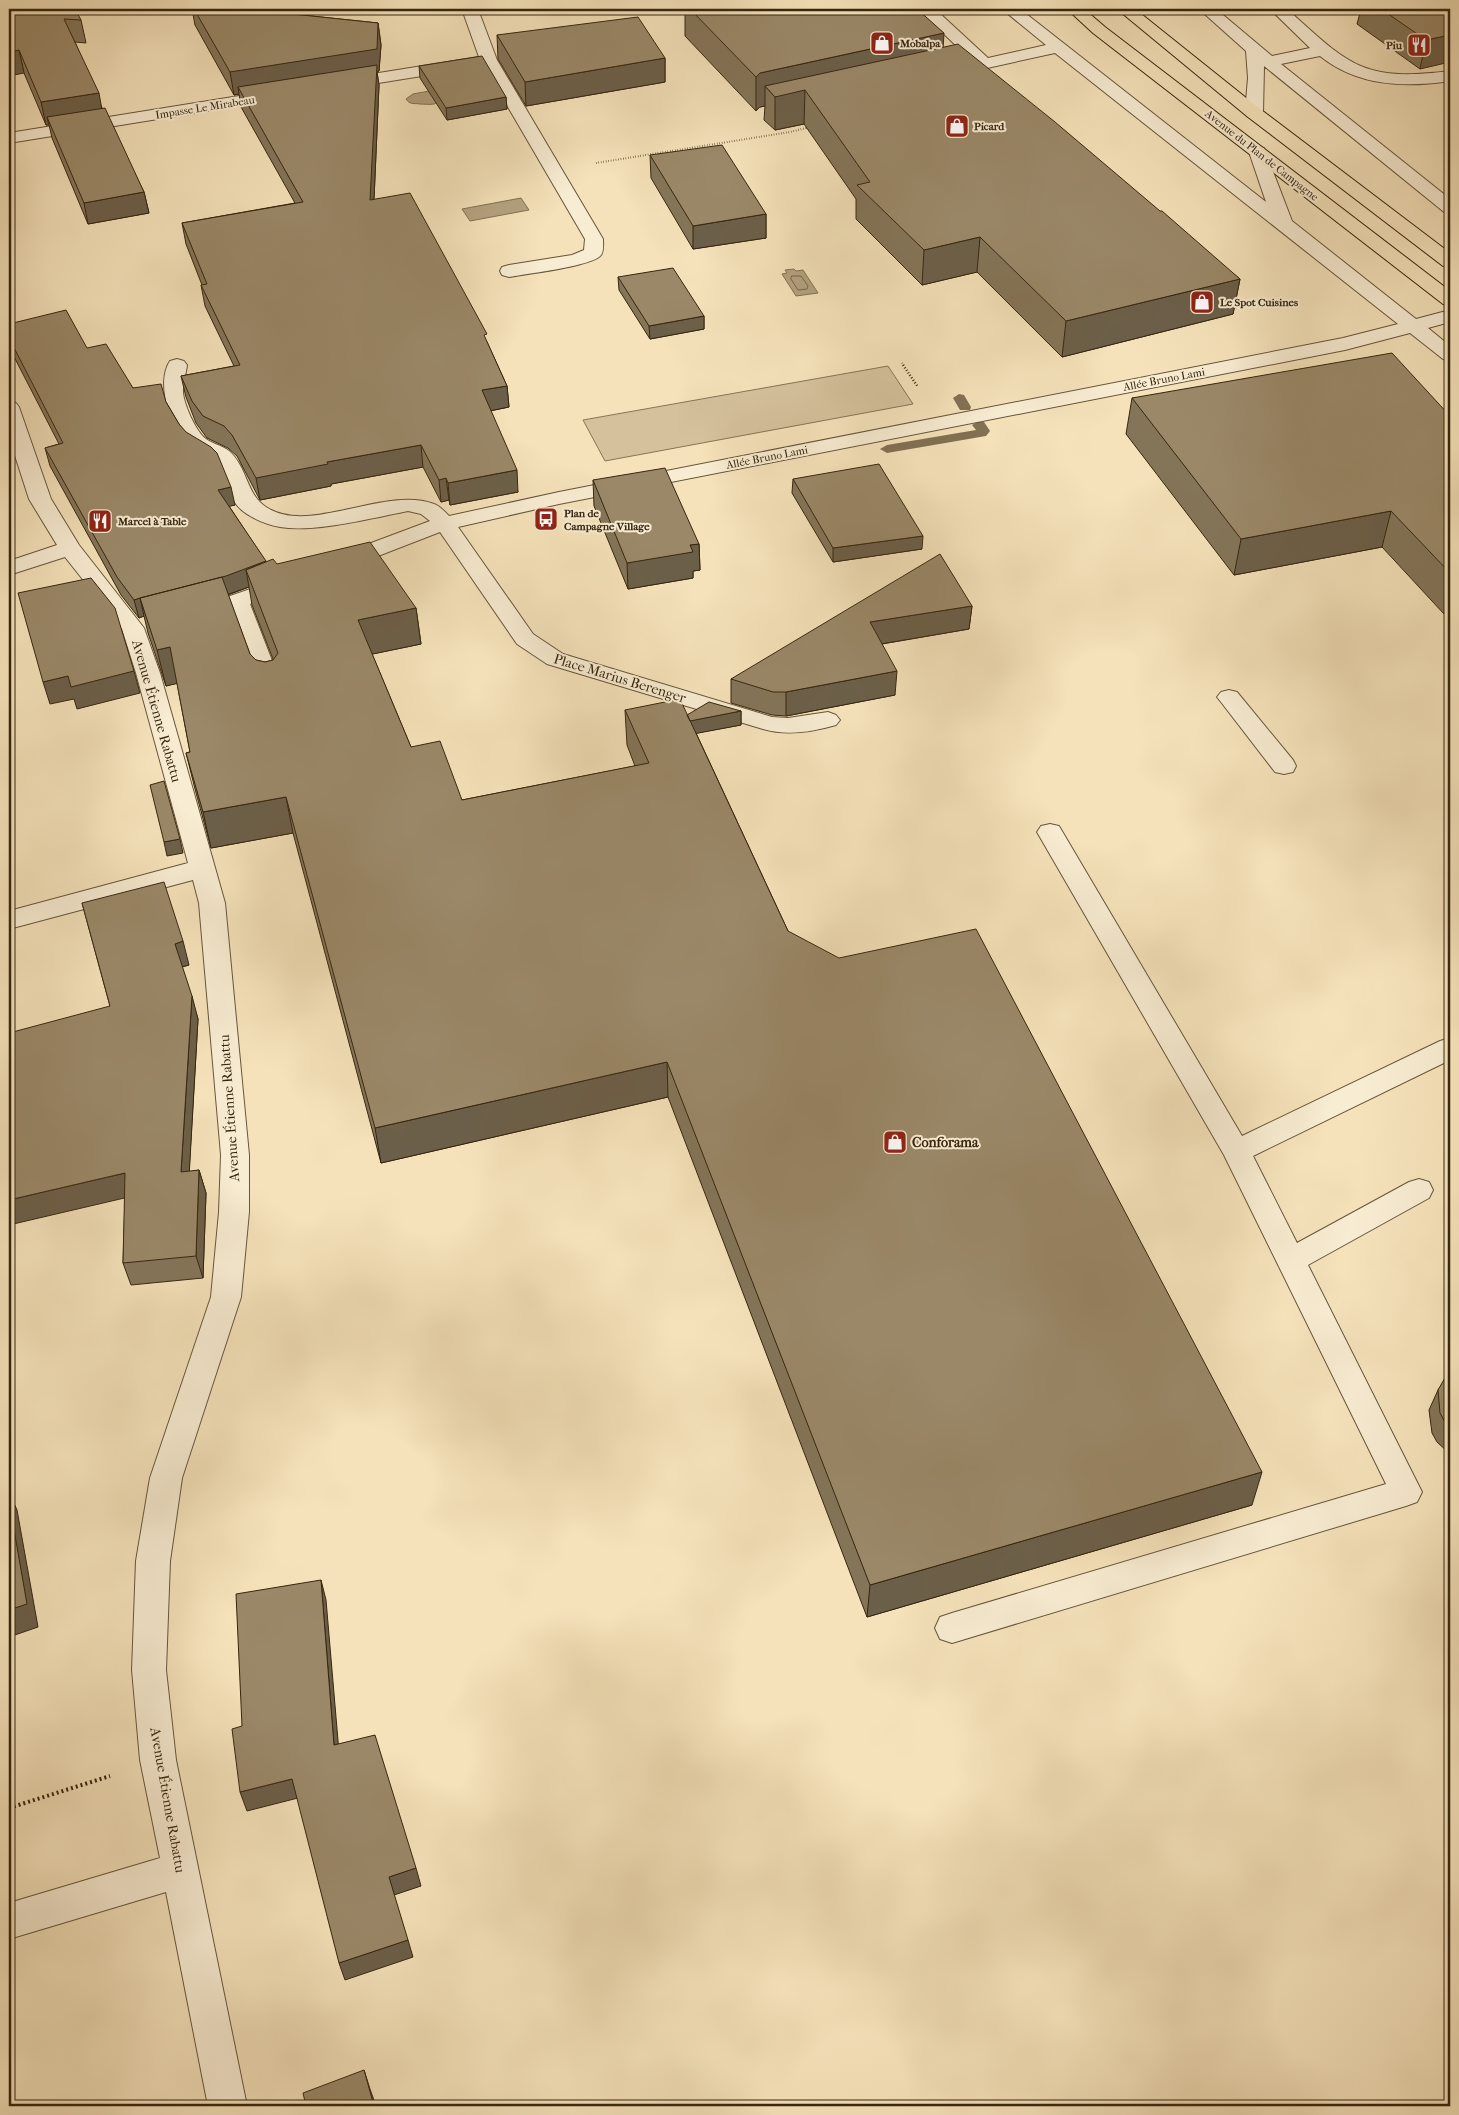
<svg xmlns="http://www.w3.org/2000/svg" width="1459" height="2115" viewBox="0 0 1459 2115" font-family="'IM FELL French Canon',serif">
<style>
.green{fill:#d5c29d;stroke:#867456}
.water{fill:#b4a280;stroke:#827053}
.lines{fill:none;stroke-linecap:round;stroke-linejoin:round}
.shore{stroke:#766448;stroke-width:1}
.stream{fill:#827053;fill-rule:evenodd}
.minor-casing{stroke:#66553a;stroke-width:2}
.major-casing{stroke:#37260f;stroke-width:2}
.path-far2{stroke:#37260f;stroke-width:2;stroke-dasharray:0.5 2;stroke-linecap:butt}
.path-far1{stroke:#37260f;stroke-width:2.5;stroke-dasharray:1 2;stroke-linecap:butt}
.path{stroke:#37260f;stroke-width:4;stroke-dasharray:2 3;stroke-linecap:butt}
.minor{fill:#f8ecd2;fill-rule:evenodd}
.major{fill:#f5e2ba;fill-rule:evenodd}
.wall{fill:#847559;stroke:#37260f;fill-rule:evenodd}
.shaded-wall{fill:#6c5f49;stroke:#37260f}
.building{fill:#9a8868;stroke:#37260f}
.labels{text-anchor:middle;stroke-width:4;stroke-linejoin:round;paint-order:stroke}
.far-poi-label{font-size:11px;font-weight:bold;fill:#37260f;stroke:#f8ecd2;text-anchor:start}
.far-street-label{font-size:11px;fill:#37260f;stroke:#f8ecd2}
.street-label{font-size:14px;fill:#37260f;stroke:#f8ecd2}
.poi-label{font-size:14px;font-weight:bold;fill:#37260f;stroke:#f8ecd2;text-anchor:start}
</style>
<rect width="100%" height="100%" fill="#f5e2ba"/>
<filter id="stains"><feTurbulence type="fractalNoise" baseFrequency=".004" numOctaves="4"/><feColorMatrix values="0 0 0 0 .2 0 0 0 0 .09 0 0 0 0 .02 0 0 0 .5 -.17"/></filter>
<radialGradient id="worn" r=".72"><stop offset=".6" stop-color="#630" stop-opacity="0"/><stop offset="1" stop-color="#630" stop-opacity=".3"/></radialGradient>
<path class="green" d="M 888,366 L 913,404 L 605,461 L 583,420 Z"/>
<path class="water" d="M 446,88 C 436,105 440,105 420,104 C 414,103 410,105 406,99 L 413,94 Z
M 521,198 L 529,210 L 470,221 L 462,209 Z
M 794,269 L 796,271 L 803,270 L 818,293 L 796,296 L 782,274 L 787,273 L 785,270 Z"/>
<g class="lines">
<path class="shore" d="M 792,276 L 801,276 L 808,286 L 807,289 L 798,290 L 791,279 Z"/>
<path class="stream" d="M 959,394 L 964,395 L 971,407 L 970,410 L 960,410 L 953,398 Z
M 979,421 L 984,422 L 990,431 L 986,436 L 887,453 L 880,449 L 887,445 L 976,430 L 972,425 Z"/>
<g class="minor-casing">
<path id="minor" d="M 465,9 L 477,9 L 479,12 L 497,60 L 603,239 C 603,244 604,251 601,255 C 594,266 525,274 509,277 L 502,275 L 500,271 L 502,267 L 509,265 L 572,255 L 584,250 L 585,239 L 484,66 L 341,89 L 335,88 L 333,84 L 335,80 L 341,79 L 479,57 L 463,12 Z
M 918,9 L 935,9 L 988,58 L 1046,45 L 1002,9 L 1020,9 L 1266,202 L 1249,152 L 1252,148 L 1258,147 L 1264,148 L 1292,221 L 1416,319 L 1450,310 L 1450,322 L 1428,328 L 1450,346 L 1450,361 L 1443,359 L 1410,333 L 1345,350 L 559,504 L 458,527 L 533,634 L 563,654 L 772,717 L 788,718 L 828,712 L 836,715 L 840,720 L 836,725 C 812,732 787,736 763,729 L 547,664 L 517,644 L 440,532 L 347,568 L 339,570 L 331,568 L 328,563 L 331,558 L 430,521 L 421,514 L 408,511 C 372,518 314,533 280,527 C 264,524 242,515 234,501 C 228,490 228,476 219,466 C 211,457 200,455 191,448 C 171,432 155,383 170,361 L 177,359 L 184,361 L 187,365 C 186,374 183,383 183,391 C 183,403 196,432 206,439 C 213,444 223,446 229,451 C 248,468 246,494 266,507 C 309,536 386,485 434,504 C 440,506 445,512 449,516 L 559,492 L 1343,338 L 1398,324 L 1055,53 L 946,77 L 940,76 L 938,72 L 940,68 L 972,61 Z
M 1199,9 L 1216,9 L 1272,56 L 1310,48 L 1270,9 L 1287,9 C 1349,65 1362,82 1450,71 L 1450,81 C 1404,88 1357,86 1320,56 L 1281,64 L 1450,199 L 1450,213 L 1444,212 L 1264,66 L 1263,113 L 1260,117 L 1254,118 L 1248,117 L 1245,113 L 1248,78 L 1246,51 Z
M 276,90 L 282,91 L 284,95 L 282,99 L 9,143 L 9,133 Z
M 9,401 L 16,403 L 19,407 L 51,499 L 79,545 L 144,628 L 160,673 L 225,903 L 249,1155 L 249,1212 L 241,1297 L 182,1478 L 170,1561 L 166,1670 L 176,1760 L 247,2106 L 208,2106 L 166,1892 L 9,1939 L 9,1903 L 160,1858 L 140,1760 L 132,1670 L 136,1561 L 150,1478 L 211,1297 L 219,1212 L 221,1155 L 199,903 L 193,880 L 9,929 L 9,911 L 188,863 L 136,673 L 122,629 L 65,557 L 9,575 L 9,561 L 57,545 L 29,499 L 9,437 Z
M 285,577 L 293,579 L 296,584 L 293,589 L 250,604 L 283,689 L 279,694 L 271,696 L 263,694 L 259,689 L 230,610 L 195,619 L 187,617 L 184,612 L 187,607 L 230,596 Z
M 1229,690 L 1237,692 L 1293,760 L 1296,766 L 1293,772 L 1284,774 L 1275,772 L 1221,702 L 1217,697 L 1221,692 Z
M 1050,824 L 1059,826 L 1242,1136 L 1440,1041 L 1450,1038 L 1450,1060 L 1253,1156 L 1297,1243 L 1409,1182 L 1419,1179 L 1429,1182 L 1433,1190 L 1429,1198 L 1308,1265 L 1422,1492 L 1417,1502 L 1406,1506 L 952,1643 L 940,1639 L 935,1628 L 940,1617 L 952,1613 L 1386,1484 L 1224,1155 L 1037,832 L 1041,826 Z"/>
</g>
<g class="major-casing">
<path id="major" d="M 1067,9 L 1084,9 L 1105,27 L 1450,291 L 1450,306 L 1443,304 L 1093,33 Z
M 1117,9 L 1135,9 L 1260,109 L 1450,253 L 1450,268 L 1443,266 L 1248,117 Z"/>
</g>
<path class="path-far2" d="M 596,163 L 790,132 L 806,128 L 807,125
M 902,363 L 904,366"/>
<path class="path-far1" d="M 903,365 L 918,387"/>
<path class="path" d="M 9,1808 L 110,1776"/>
<use href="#minor" class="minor"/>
<use href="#major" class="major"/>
</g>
<path class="wall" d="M 9,9 L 81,20 L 86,43 L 75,42 L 102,108 L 144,192 L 149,213 L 88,224 L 52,138 L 49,125 L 46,125 L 24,73 Z
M 192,9 L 245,9 L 378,23 L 381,45 L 379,71 L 377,72 L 379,85 L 374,200 L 487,342 L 507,386 L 509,407 L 490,411 L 518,492 L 450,505 L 449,500 L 441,502 L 423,467 L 331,484 L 331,486 L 260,500 L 237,456 L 228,448 L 207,438 L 196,423 L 186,397 L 181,376 L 234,366 L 205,306 L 201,285 L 202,285 L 186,244 L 182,223 L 295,203 L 241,107 L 239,94 L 234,95 L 195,25 Z
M 685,9 L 917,9 L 943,47 L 1240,279 L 1233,314 L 1062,357 L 977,272 L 922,285 L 856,219 L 856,199 L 804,124 L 775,130 L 764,120 L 765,106 L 760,107 L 756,111 L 685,36 Z
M 1361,9 L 1450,9 L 1420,69 L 1357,24 Z
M 497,35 L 665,58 L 665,82 L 526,106 L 498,59 Z
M 419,66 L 506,97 L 507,109 L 447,120 L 420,78 Z
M 650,155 L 766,214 L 766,238 L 693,249 L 651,178 Z
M 618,277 L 704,316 L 704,329 L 650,339 L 619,290 Z
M 9,324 L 87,348 L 133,388 L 166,402 L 179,424 L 235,505 L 229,506 L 266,562 L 416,608 L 421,644 L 372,654 L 411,747 L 462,800 L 635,766 L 627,745 L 625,710 L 687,715 L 741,711 L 741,725 L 696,733 L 788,931 L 1252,1505 L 867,1617 L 668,1097 L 381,1163 L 293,833 L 211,848 L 195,789 L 186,753 L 190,752 L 177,683 L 166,686 L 148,633 L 144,616 L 139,618 L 121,595 L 50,466 L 45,448 L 59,444 L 9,347 ZM 249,587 L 252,605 L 273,659 L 273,660 L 265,662 L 256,660 L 250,654 L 228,595 Z
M 1132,398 L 1450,416 L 1450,612 L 1444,614 L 1382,547 L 1234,575 L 1126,434 Z
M 793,479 L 922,549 L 833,562 L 792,493 Z
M 593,480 L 699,544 L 700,570 L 693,571 L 693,578 L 628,589 L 594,506 Z
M 972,606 L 969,629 L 882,644 L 895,695 L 786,716 L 772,715 L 731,703 L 731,679 Z
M 82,903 L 189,965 L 182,967 L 198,1019 L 189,1172 L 199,1170 L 206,1193 L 203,1278 L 131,1285 L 123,1263 L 125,1198 L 110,1006 Z
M 1450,1373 L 1450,1454 L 1437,1442 L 1432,1433 L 1429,1410 L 1438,1390 Z"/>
<path class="shaded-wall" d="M 378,23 L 381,45 L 379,71 L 377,72 L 379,85 L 373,221 L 370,200 L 238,87 L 239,94 L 234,95 L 230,72 Z
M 944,33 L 942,66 L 805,90 L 804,124 L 775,130 L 775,97 L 765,86 L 765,106 L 760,107 L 756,111 L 756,77 L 760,73 Z
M 1450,35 L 1450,62 L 1420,69 L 1426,40 Z
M 19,50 L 24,73 L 9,76 L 9,52 Z
M 665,58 L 665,82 L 526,106 L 525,82 Z
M 99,93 L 103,116 L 47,117 L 49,125 L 46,125 L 41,102 Z
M 506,97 L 507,109 L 447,120 L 446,108 Z
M 144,192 L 149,213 L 88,224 L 84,203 Z
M 766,214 L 766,238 L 693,249 L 693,226 Z
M 980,237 L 977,272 L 922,285 L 924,250 Z
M 1240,279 L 1233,314 L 1062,357 L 1066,321 Z
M 704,316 L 704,329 L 650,339 L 649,326 Z
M 507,386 L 509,407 L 484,412 L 482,390 Z
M 421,445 L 423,467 L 331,484 L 331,486 L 260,500 L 256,478 L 327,462 Z
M 517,470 L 518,492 L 450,505 L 448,483 Z
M 446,478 L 449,500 L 441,502 L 439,480 Z
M 231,487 L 235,505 L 222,508 L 218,490 Z
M 1391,511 L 1382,547 L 1234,575 L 1241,539 Z
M 923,536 L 922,549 L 833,562 L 833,548 Z
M 699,544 L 700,570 L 693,571 L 693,578 L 628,589 L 627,563 L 690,545 Z
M 266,561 L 246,570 L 249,587 L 229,594 L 146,616 L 140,598 Z
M 1450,591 L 1450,612 L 1444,614 Z
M 140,598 L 144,616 L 139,618 L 134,600 Z
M 972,606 L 969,629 L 869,646 L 870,622 Z
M 416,608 L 421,644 L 363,656 L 358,620 Z
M 170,647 L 179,683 L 166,686 L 157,650 Z
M 134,671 L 140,693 L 77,709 L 74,699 L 50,704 L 43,682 L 68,676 Z
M 897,671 L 895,695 L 786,716 L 786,692 Z
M 741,711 L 741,725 L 688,735 L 688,721 Z
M 286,797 L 293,833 L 211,848 L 203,812 Z
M 180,839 L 183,853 L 167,856 L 164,842 Z
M 183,941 L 189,965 L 181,967 L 175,944 Z
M 192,996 L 198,1019 L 188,1195 L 181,1172 Z
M 667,1062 L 668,1097 L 381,1163 L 375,1128 Z
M 199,1170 L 206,1193 L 203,1278 L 196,1256 Z
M 125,1173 L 133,1196 L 9,1225 L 9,1200 Z
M 1262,1472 L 1252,1505 L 867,1617 L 870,1585 Z
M 9,1492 L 17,1510 L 38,1627 L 9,1637 Z
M 321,1580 L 326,1600 L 340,1764 L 334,1745 Z
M 292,1779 L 298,1798 L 247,1811 L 240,1792 Z
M 416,1868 L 421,1886 L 394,1895 L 389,1877 Z
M 408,1940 L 413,1957 L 345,1980 L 339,1963 Z
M 364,2070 L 370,2089 L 376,2106 L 374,2106 Z"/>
<path class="building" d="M 9,9 L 75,9 L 81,20 L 64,19 L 99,93 L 41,102 L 19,50 L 9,52 Z
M 194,9 L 245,9 L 378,23 L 377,49 L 230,72 Z
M 690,9 L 917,9 L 944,33 L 760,73 L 756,77 Z
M 1381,9 L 1450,9 L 1450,35 L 1426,40 Z
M 638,17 L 665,58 L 525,82 L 497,35 Z
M 958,44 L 1055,122 L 1160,211 L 1162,211 L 1240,279 L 1066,321 L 980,237 L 924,250 L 857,185 L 870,182 L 805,90 L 775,97 L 765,86 Z
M 482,56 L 506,97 L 446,108 L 419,66 Z
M 377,65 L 370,200 L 410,193 L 487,334 L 484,335 L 507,386 L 482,390 L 517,470 L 448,483 L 446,478 L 439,480 L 421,445 L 327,462 L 328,464 L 256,478 L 232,435 L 224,426 L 203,416 L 192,401 L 181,376 L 240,365 L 201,285 L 207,284 L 182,223 L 303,202 L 238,87 Z
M 105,108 L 144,192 L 84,203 L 47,117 Z
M 722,145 L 766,214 L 693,226 L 650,155 Z
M 673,268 L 704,316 L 649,326 L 618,277 Z
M 66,310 L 87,348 L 106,344 L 133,388 L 161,384 L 166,402 L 179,424 L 186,432 L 211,447 L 217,453 L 231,487 L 218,490 L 266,561 L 226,576 L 140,598 L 134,600 L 117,577 L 45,448 L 63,443 L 9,338 L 9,324 Z
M 1392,353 L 1450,416 L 1450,573 L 1391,511 L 1241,539 L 1132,398 Z
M 879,464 L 923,536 L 833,548 L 793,479 Z
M 665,468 L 699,544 L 690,545 L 693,552 L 627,563 L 593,480 Z
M 370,542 L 416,608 L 358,620 L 411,747 L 440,741 L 462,800 L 649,763 L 625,710 L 680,699 L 788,931 L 839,958 L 976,929 L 1262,1472 L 870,1585 L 667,1062 L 375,1128 L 286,797 L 203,812 L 186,753 L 190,752 L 170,647 L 157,650 L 140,598 L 222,577 L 250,654 L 256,660 L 265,662 L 273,660 L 278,653 L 246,570 L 273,559 L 277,564 Z
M 940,554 L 972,606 L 870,622 L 897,671 L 786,692 L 773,692 L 731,679 Z
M 91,578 L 115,608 L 134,671 L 71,687 L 68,676 L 43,682 L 18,593 Z
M 709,702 L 741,711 L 690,721 L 687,715 Z
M 164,781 L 180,839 L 164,842 L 150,785 Z
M 164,882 L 183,941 L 175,944 L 192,996 L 181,1172 L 199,1170 L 196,1256 L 123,1263 L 125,1173 L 9,1200 L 9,1033 L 110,1006 L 82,903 Z
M 1450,1373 L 1450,1426 L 1445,1422 L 1440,1413 L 1438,1390 L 1446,1376 Z
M 9,1501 L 27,1604 L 9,1610 Z
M 321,1580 L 334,1745 L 375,1735 L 416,1868 L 389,1877 L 408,1940 L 339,1963 L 292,1779 L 240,1792 L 232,1729 L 242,1726 L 236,1594 Z
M 364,2070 L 374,2106 L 306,2106 L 303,2093 Z"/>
<defs>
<g id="shop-square" transform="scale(1.25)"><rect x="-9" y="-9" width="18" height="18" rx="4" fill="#8f2418" stroke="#f8ecd2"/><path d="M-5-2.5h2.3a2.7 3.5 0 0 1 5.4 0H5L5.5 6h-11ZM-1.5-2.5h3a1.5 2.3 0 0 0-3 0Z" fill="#fff"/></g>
<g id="restaurant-square" transform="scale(1.25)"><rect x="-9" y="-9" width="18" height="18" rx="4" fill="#8f2418" stroke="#f8ecd2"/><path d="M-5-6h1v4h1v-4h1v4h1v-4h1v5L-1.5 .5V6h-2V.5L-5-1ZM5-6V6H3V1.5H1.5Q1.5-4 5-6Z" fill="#fff"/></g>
<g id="bus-square" transform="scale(1.25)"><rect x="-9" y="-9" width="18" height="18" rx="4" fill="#8f2418" stroke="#f8ecd2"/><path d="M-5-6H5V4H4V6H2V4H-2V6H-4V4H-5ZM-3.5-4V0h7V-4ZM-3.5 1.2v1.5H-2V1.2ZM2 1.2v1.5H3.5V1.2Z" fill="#fff"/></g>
</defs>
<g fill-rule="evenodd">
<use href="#shop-square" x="882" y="43"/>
<use href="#restaurant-square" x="1419" y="45"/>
<use href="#shop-square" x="957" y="126"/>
<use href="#shop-square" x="1202" y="302"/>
<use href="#bus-square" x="546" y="519"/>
<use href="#restaurant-square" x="100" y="521"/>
<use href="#shop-square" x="895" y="1142"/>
</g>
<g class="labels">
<g class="far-poi-label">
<text x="900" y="47">Mobalpa</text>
<text x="1402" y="49" text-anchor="end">Piu</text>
<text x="974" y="130">Picard</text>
<text x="1220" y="306">Le Spot Cuisines</text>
<text x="564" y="517">Plan de<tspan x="564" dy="13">Campagne Village</tspan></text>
<text x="118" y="525">Marcel à Table</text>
</g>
<g class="far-street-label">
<text transform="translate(205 107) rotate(-9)" y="4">Impasse Le Mirabeau</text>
<text transform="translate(1262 155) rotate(38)" y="4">Avenue du Plan de Campagne</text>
<text transform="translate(1164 379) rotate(-11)" y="4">Allée Bruno Lami</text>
<text transform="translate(767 457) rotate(-11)" y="4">Allée Bruno Lami</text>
</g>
<g class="street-label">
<text transform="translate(620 678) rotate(17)" y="5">Place Marius Berenger</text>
<text transform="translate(157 711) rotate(74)" y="5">Avenue Étienne Rabattu</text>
<text transform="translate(229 1108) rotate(-94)" y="5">Avenue Étienne Rabattu</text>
<text transform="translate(168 1800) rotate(80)" y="5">Avenue Étienne Rabattu</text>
</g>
<g class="poi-label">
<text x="912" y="1147">Conforama</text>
</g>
</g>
<rect width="1459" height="2115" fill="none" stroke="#f5e2ba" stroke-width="30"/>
<rect x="10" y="10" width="1439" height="2095" fill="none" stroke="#37260f" stroke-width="2.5"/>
<rect x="15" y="15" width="1429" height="2085" fill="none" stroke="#37260f"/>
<rect width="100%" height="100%" filter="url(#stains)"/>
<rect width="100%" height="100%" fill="url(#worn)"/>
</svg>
